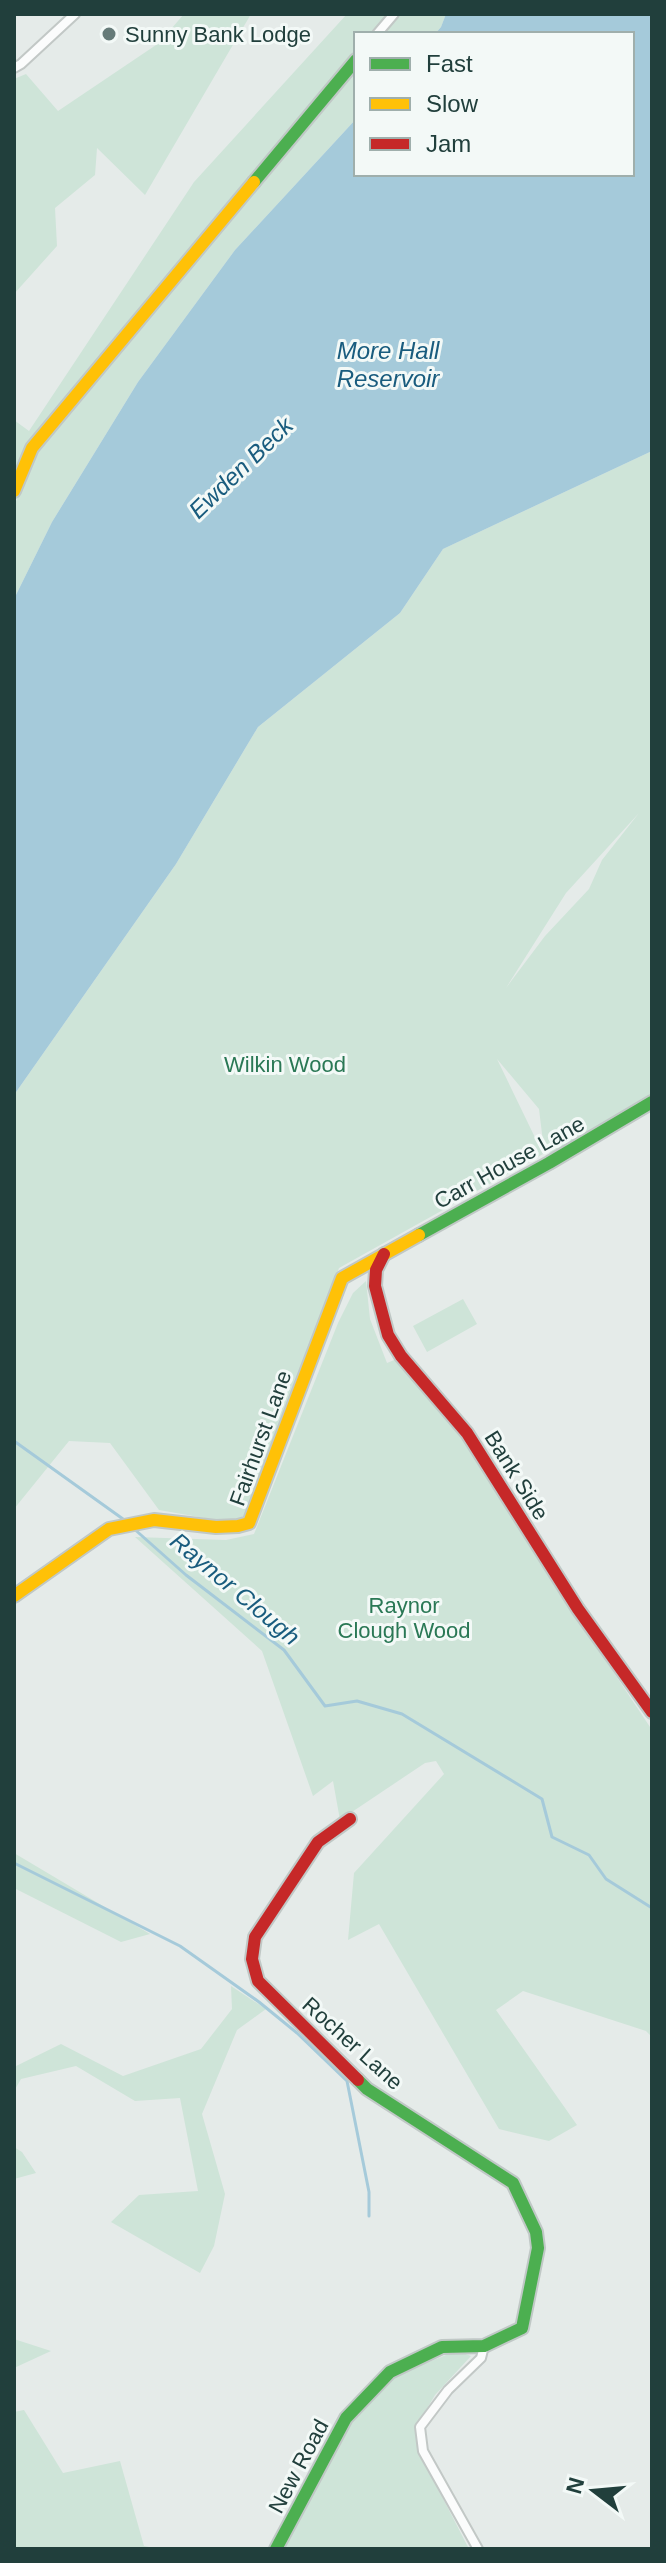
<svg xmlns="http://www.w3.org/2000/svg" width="666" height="2563" viewBox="0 0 666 2563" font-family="Arial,sans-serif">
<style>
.green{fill:#cee4d8;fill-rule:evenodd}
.water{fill:#a5cada}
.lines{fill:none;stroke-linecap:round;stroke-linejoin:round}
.stream{stroke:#a5cada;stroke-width:3}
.street-casing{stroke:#c2c8c6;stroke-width:12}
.fast-casing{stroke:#c0c8c6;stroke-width:16}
.slow-casing{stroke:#c0c8c6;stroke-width:16}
.jam-casing{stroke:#c0c8c6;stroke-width:16}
.street{stroke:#fbfcfc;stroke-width:8}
.fast{stroke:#4caf50;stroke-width:12}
.slow{stroke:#ffc107;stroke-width:12}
.jam{stroke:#c62828;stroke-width:12}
.poi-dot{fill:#667b79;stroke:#f3f9f7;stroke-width:3}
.labels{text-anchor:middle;stroke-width:6;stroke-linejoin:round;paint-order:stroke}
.poi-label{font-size:22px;fill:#213f3c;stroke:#f3f9f7;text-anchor:start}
.park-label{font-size:22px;fill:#2a7855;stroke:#f3f9f7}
.street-label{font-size:22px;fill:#213f3c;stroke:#f3f9f7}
.water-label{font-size:24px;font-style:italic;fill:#195c7e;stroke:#f3f9f7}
</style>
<rect width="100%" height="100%" fill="#e5ebe9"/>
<path class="green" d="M 184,14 L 251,14 L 145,195 L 97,148 L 95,175 L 55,208 L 57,246 L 14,294 L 14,79 L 26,74 L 58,111 L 159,43 Z
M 347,14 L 446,14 L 441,27 L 435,34 L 356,34 L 356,119 L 235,250 L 138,382 L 52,522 L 14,599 L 14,506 L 37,451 L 73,409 C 40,418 26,450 14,479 L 14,420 L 29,431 L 194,182 Z
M 652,451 L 652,1098 L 571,1145 L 550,1153 L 543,1142 L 539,1109 L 497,1059 L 543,1154 L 339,1268 L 245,1515 L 233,1523 L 159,1510 L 110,1443 L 69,1441 L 14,1509 L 14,1095 L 176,864 L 258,727 L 400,613 L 443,549 ZM 639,813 L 602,860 L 589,889 L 545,936 L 506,988 L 566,893 Z
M 366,1281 L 370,1319 L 387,1363 L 399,1358 L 466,1441 L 556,1586 L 652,1730 L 652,2037 L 646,2031 L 523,1991 L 496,2010 L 577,2125 L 549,2141 L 499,2129 L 379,1924 L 348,1940 L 354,1873 L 444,1774 L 436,1761 L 425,1763 L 340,1820 L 333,1781 L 313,1796 L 262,1651 L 135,1537 L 226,1540 L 254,1534 L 338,1323 L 353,1293 Z
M 463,1299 L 477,1324 L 427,1352 L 413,1326 Z
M 14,1853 L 150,1934 L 121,1942 L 14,1888 Z
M 231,1986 L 266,2009 L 237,2030 L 202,2114 L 225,2194 L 214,2246 L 200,2273 L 111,2222 L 139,2195 L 198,2191 L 180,2098 L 135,2101 L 76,2066 L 21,2079 L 14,2091 L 14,2067 L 61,2044 L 123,2076 L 201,2049 L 232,2009 Z
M 14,2147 L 22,2152 L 36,2173 L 14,2179 Z
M 14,2339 L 51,2351 L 14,2368 Z
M 460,2352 L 471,2356 L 435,2395 L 416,2427 L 418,2450 L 469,2549 L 283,2549 L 352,2421 L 397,2375 L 446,2355 Z
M 24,2410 L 63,2473 L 120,2461 L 144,2546 L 159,2549 L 14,2549 L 14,2412 Z"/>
<path class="water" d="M 446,14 L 652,14 L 652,451 L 443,549 L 400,613 L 258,727 L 176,864 L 14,1095 L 14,599 L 52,522 L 138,382 L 235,250 L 356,119 L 356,174 L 632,174 L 632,34 L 435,34 L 441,27 Z"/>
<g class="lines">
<path class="stream" d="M 14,1441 L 123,1519
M 132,1527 L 186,1575 L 284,1650 L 325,1706 L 357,1701 L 402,1714 L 542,1799 L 552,1837 L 589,1855 L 606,1879 L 652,1908
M 14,1863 L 180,1946 L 259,2002 L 297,2033 L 347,2081 L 369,2192 L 369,2216"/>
<g class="street-casing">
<path id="street" d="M 377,34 L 394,14
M 14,68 L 21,64 L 75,14
M 478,2549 L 423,2451 L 420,2427 L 448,2390 L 481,2358 L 484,2346"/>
</g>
<g class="fast-casing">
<path id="fast" d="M 254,182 L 356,60
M 419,1235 L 549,1163 L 652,1102
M 276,2549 L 346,2418 L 390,2372 L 442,2347 L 484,2346 L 522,2328 L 538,2248 L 536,2232 L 513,2183 L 367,2089 L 358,2080"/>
</g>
<g class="slow-casing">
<path id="slow" d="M 14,491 L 32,448 L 254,182
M 14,1596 L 109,1529 L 154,1520 L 216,1527 L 238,1526 L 249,1523 L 342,1278 L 419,1235"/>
</g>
<g class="jam-casing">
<path id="jam" d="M 384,1254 L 376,1270 L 375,1286 L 388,1335 L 401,1356 L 467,1433 L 578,1609 L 652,1712
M 350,1819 L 318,1842 L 255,1937 L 252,1959 L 258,1981 L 358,2080"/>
</g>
<use href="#street" class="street"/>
<use href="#fast" class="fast"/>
<use href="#slow" class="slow"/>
<use href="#jam" class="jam"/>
</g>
<circle class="poi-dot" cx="109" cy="34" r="8"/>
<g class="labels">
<g class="poi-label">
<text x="125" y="42">Sunny Bank Lodge</text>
</g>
<g class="park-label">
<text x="285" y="1072">Wilkin Wood</text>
<text x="404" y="1613">Raynor<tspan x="404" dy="25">Clough Wood</tspan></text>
</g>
<g class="street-label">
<text transform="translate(509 1162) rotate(-29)" y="8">Carr House Lane</text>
<text transform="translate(260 1438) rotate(-70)" y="8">Fairhurst Lane</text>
<text transform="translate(517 1475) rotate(58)" y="8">Bank Side</text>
<text transform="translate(353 2043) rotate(42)" y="8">Rocher Lane</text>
<text transform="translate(298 2466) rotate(-62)" y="8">New Road</text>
</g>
<g class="water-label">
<text x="388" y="359">More Hall<tspan x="388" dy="28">Reservoir</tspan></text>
<text transform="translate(241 468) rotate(-44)" y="8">Ewden Beck</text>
<text transform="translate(235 1589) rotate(40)" y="8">Raynor Clough</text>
</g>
</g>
<rect width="666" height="2563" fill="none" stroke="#213f3c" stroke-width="32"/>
<rect x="354" y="32" width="280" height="144" fill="#f3f9f7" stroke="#9fafac" stroke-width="2"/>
<rect x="370" y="58" width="40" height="12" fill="#4caf50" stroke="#9fafac" stroke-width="2"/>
<text x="426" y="72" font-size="24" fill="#213f3c">Fast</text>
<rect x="370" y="98" width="40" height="12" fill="#ffc107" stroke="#9fafac" stroke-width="2"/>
<text x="426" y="112" font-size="24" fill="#213f3c">Slow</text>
<rect x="370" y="138" width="40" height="12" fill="#c62828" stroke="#9fafac" stroke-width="2"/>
<text x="426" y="152" font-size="24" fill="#213f3c">Jam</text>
<g transform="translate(594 2491) rotate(286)" stroke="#f3f9f7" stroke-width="6" paint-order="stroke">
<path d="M0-6L14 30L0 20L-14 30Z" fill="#213f3c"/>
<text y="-12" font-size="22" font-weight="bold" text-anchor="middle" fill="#213f3c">N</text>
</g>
</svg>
